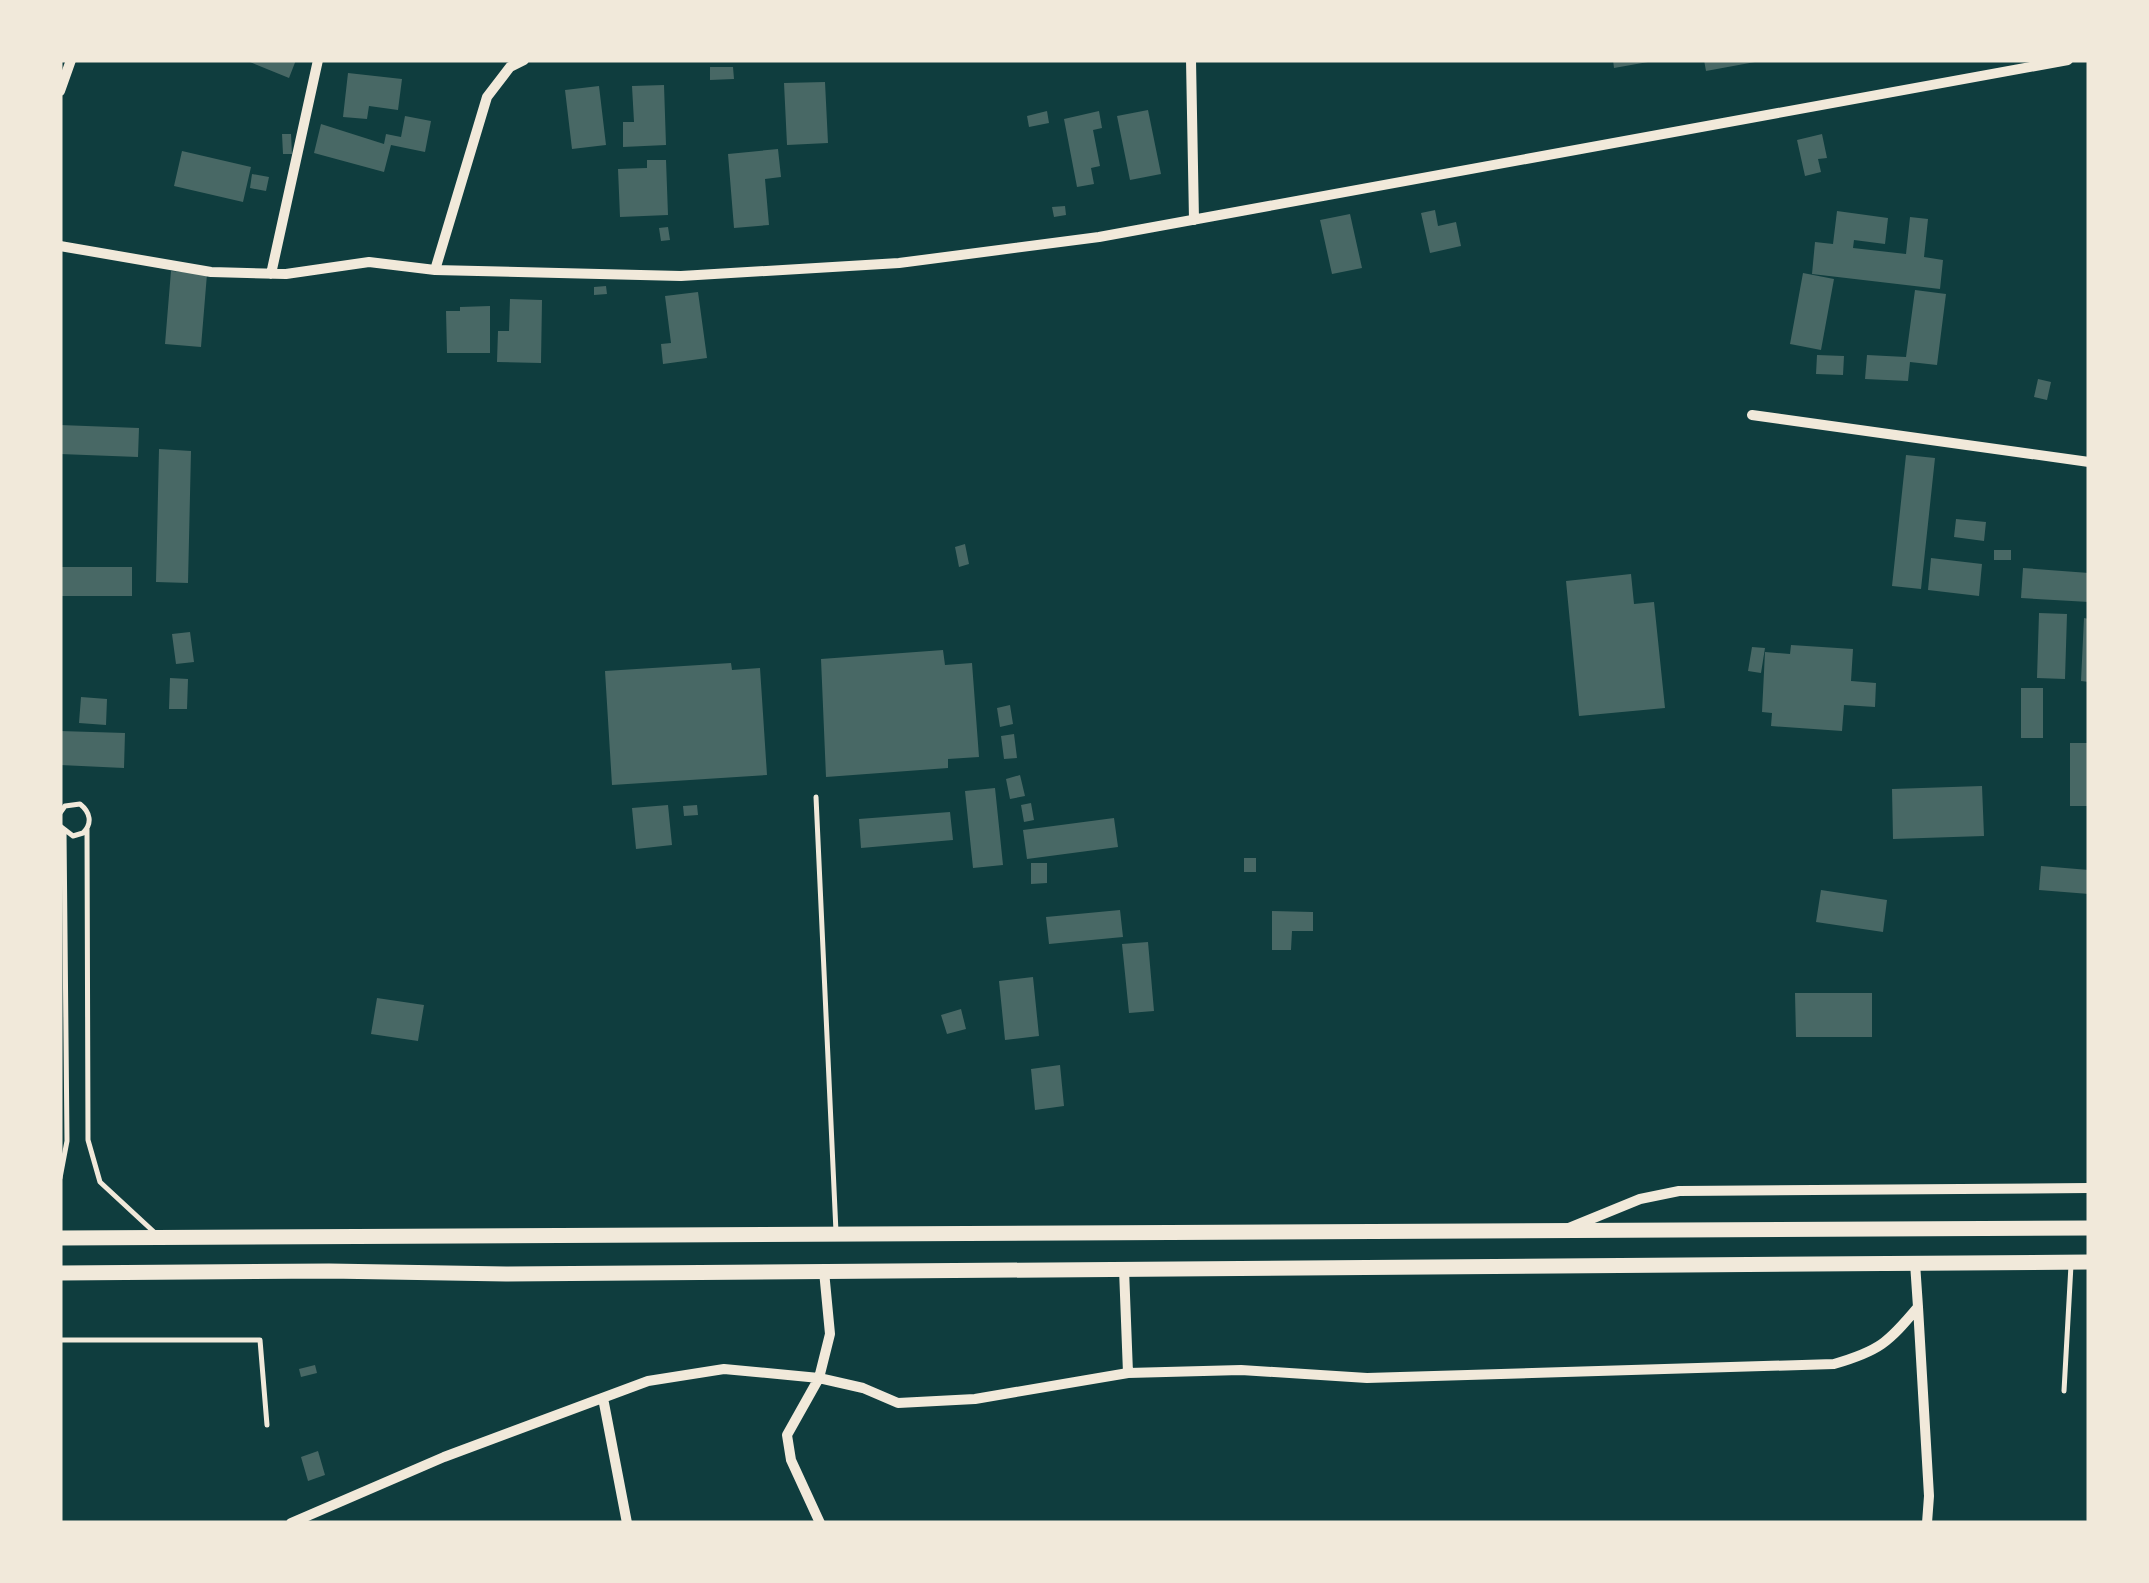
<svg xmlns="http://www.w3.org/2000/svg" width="2149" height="1583" viewBox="0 0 2149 1583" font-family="'Nunito Sans',sans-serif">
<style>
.building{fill:#486865}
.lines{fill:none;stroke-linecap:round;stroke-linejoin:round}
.service{stroke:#f1e9da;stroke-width:5}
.minor{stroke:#f1e9da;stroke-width:10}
.primary{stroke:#f1e9da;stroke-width:15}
</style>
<rect width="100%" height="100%" fill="#0f3d3e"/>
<path class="building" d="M 245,60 L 296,60 L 289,78 Z
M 1613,60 L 1647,60 L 1648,62 L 1614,68 Z
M 1704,60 L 1755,60 L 1755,62 L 1706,71 Z
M 710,67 L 733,67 L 734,79 L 710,80 Z
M 348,73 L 402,79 L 398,110 L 369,106 L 367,119 L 343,117 Z
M 825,82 L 828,143 L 787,145 L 784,83 Z
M 664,85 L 666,145 L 623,147 L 623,122 L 634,122 L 632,86 Z
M 599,86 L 606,145 L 572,149 L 565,90 Z
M 1148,110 L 1161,174 L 1130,180 L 1117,116 Z
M 1047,111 L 1049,123 L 1029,127 L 1027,116 Z
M 1099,111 L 1102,128 L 1093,130 L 1100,166 L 1091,168 L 1094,184 L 1077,187 L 1064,119 Z
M 405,116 L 431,121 L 425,152 L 391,145 L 384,172 L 314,153 L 321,124 L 384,144 L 386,134 L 401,137 Z
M 282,134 L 291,134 L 292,154 L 283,154 Z
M 1822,134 L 1827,158 L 1818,159 L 1821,172 L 1805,176 L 1797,140 Z
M 778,149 L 781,177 L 765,179 L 769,225 L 734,228 L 728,154 Z
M 182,151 L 251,167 L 243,202 L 174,186 Z
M 647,160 L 666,160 L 668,215 L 620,217 L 618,169 L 647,168 Z
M 252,174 L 269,177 L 266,191 L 250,188 Z
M 1065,206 L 1066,215 L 1054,217 L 1052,207 Z
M 1435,210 L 1438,226 L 1456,222 L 1461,246 L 1430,253 L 1421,213 Z
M 1837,211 L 1888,218 L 1885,244 L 1854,240 L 1853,248 L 1906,254 L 1910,217 L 1928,219 L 1924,257 L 1943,260 L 1940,289 L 1812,274 L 1815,242 L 1833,244 Z
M 1350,214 L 1362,268 L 1332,274 L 1320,220 Z
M 668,227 L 670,240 L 661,241 L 659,228 Z
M 171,271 L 207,274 L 201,347 L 165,344 Z
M 1803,273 L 1834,279 L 1821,350 L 1790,344 Z
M 606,286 L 607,294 L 594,295 L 594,287 Z
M 1915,290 L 1946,294 L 1937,365 L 1910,362 L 1908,381 L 1865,379 L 1867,355 L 1906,357 Z
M 698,292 L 707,358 L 663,364 L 661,344 L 671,343 L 665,296 Z
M 510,299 L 542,300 L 541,363 L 497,362 L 498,331 L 509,331 Z
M 490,306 L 490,353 L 447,353 L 446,311 L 460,311 L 460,307 Z
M 1817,355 L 1844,356 L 1843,375 L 1816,374 Z
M 2038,379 L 2051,382 L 2047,400 L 2034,397 Z
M 60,425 L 139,428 L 138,457 L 60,454 Z
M 159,449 L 191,451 L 188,583 L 156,582 Z
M 1906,455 L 1935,458 L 1921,589 L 1892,586 Z
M 1956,519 L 1986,522 L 1984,541 L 1954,537 Z
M 965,544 L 969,564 L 959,567 L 955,547 Z
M 1994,550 L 2011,550 L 2011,560 L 1994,560 Z
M 1931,558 L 1982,564 L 1979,596 L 1928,590 Z
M 60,567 L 132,567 L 132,596 L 60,596 Z
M 2023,568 L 2089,573 L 2089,602 L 2021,598 Z
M 1631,574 L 1634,604 L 1654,602 L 1665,708 L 1579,716 L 1566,581 Z
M 2039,613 L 2067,614 L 2065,679 L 2037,678 Z
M 2084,618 L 2089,619 L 2089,682 L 2081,681 Z
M 190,632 L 194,662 L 176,664 L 172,634 Z
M 1791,645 L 1853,649 L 1851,681 L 1876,683 L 1875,707 L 1844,705 L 1842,731 L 1771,726 L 1772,713 L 1762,712 L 1765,652 L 1790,654 Z
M 1752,647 L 1765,648 L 1761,673 L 1748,671 Z
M 943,650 L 945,665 L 972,663 L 979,757 L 948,759 L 948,768 L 826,777 L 821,659 Z
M 731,663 L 732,670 L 760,668 L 767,775 L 612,785 L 605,671 Z
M 170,678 L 188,679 L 187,709 L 169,709 Z
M 2021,688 L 2043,688 L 2043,738 L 2021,738 Z
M 81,697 L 107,699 L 106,725 L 79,723 Z
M 1010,705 L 1013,724 L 1000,727 L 997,708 Z
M 60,731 L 125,733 L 124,768 L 60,765 Z
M 1014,734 L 1017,758 L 1004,759 L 1001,736 Z
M 2070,743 L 2089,743 L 2089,806 L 2070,806 Z
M 1020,775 L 1025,796 L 1010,799 L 1006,779 Z
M 1982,786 L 1984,836 L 1893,839 L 1892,789 Z
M 995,788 L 1003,865 L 973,868 L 965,791 Z
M 1031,803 L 1034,820 L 1024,822 L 1021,805 Z
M 668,805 L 672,845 L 636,849 L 632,808 Z
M 697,805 L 698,815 L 684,816 L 683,806 Z
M 950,812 L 953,840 L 861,848 L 859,819 Z
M 1114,818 L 1118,847 L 1027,859 L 1023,830 Z
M 1244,858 L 1256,858 L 1256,872 L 1244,872 Z
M 1031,863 L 1047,863 L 1047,883 L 1031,884 Z
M 2041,866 L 2089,870 L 2089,894 L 2039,890 Z
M 1821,890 L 1887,900 L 1883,932 L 1816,922 Z
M 1120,910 L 1123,937 L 1049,944 L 1046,917 Z
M 1272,911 L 1313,912 L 1313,931 L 1292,931 L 1291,950 L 1272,950 Z
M 1148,942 L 1154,1011 L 1129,1013 L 1122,944 Z
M 1033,977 L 1039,1036 L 1005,1040 L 999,981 Z
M 1795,993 L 1872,993 L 1872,1037 L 1796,1037 Z
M 377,998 L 424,1005 L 418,1041 L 371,1034 Z
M 961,1009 L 966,1029 L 947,1034 L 941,1015 Z
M 1060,1065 L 1064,1106 L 1035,1110 L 1031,1069 Z
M 315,1365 L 317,1373 L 301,1377 L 299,1369 Z
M 318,1451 L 325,1475 L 308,1481 L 301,1457 Z"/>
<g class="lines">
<path class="service" d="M 816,797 L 836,1232
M 60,813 L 65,806 L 80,804 C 90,812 93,823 83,833 L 73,836 L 60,826
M 87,829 L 88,1140 L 100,1182 L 154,1232
M 60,1178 L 67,1141 L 64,831
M 60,1340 L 260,1340 L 267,1425
M 2064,1391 L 2071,1265"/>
<path class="minor" d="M 524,60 L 510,67 L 487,97 L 435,270 L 681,276 L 899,263 L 1099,237 L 2068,60
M 1191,60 L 1194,220
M 60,91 L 71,60
M 60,246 L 211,272 L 286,274 L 369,262 L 435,270
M 271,274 L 318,60
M 1752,415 L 2089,462
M 1569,1228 L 1640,1199 L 1679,1191 L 2089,1188
M 1124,1269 L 1128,1373
M 1918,1307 L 1929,1496 L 1927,1523
M 603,1398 L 627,1523
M 291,1523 L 444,1457 L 648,1381 L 724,1369 L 819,1378 L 863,1388 L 898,1403 L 975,1399 L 1128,1373 L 1241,1370 L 1367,1378 L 1834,1364 C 1879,1351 1888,1343 1918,1307 L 1915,1263
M 820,1523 L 791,1460 L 787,1435 L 819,1378 L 830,1334 L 824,1271"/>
<path class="primary" d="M 60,1238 L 2089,1228
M 60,1273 L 329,1271 L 506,1274 L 2089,1262"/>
</g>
<rect width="2149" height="1583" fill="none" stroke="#f1e9da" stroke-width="125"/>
</svg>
